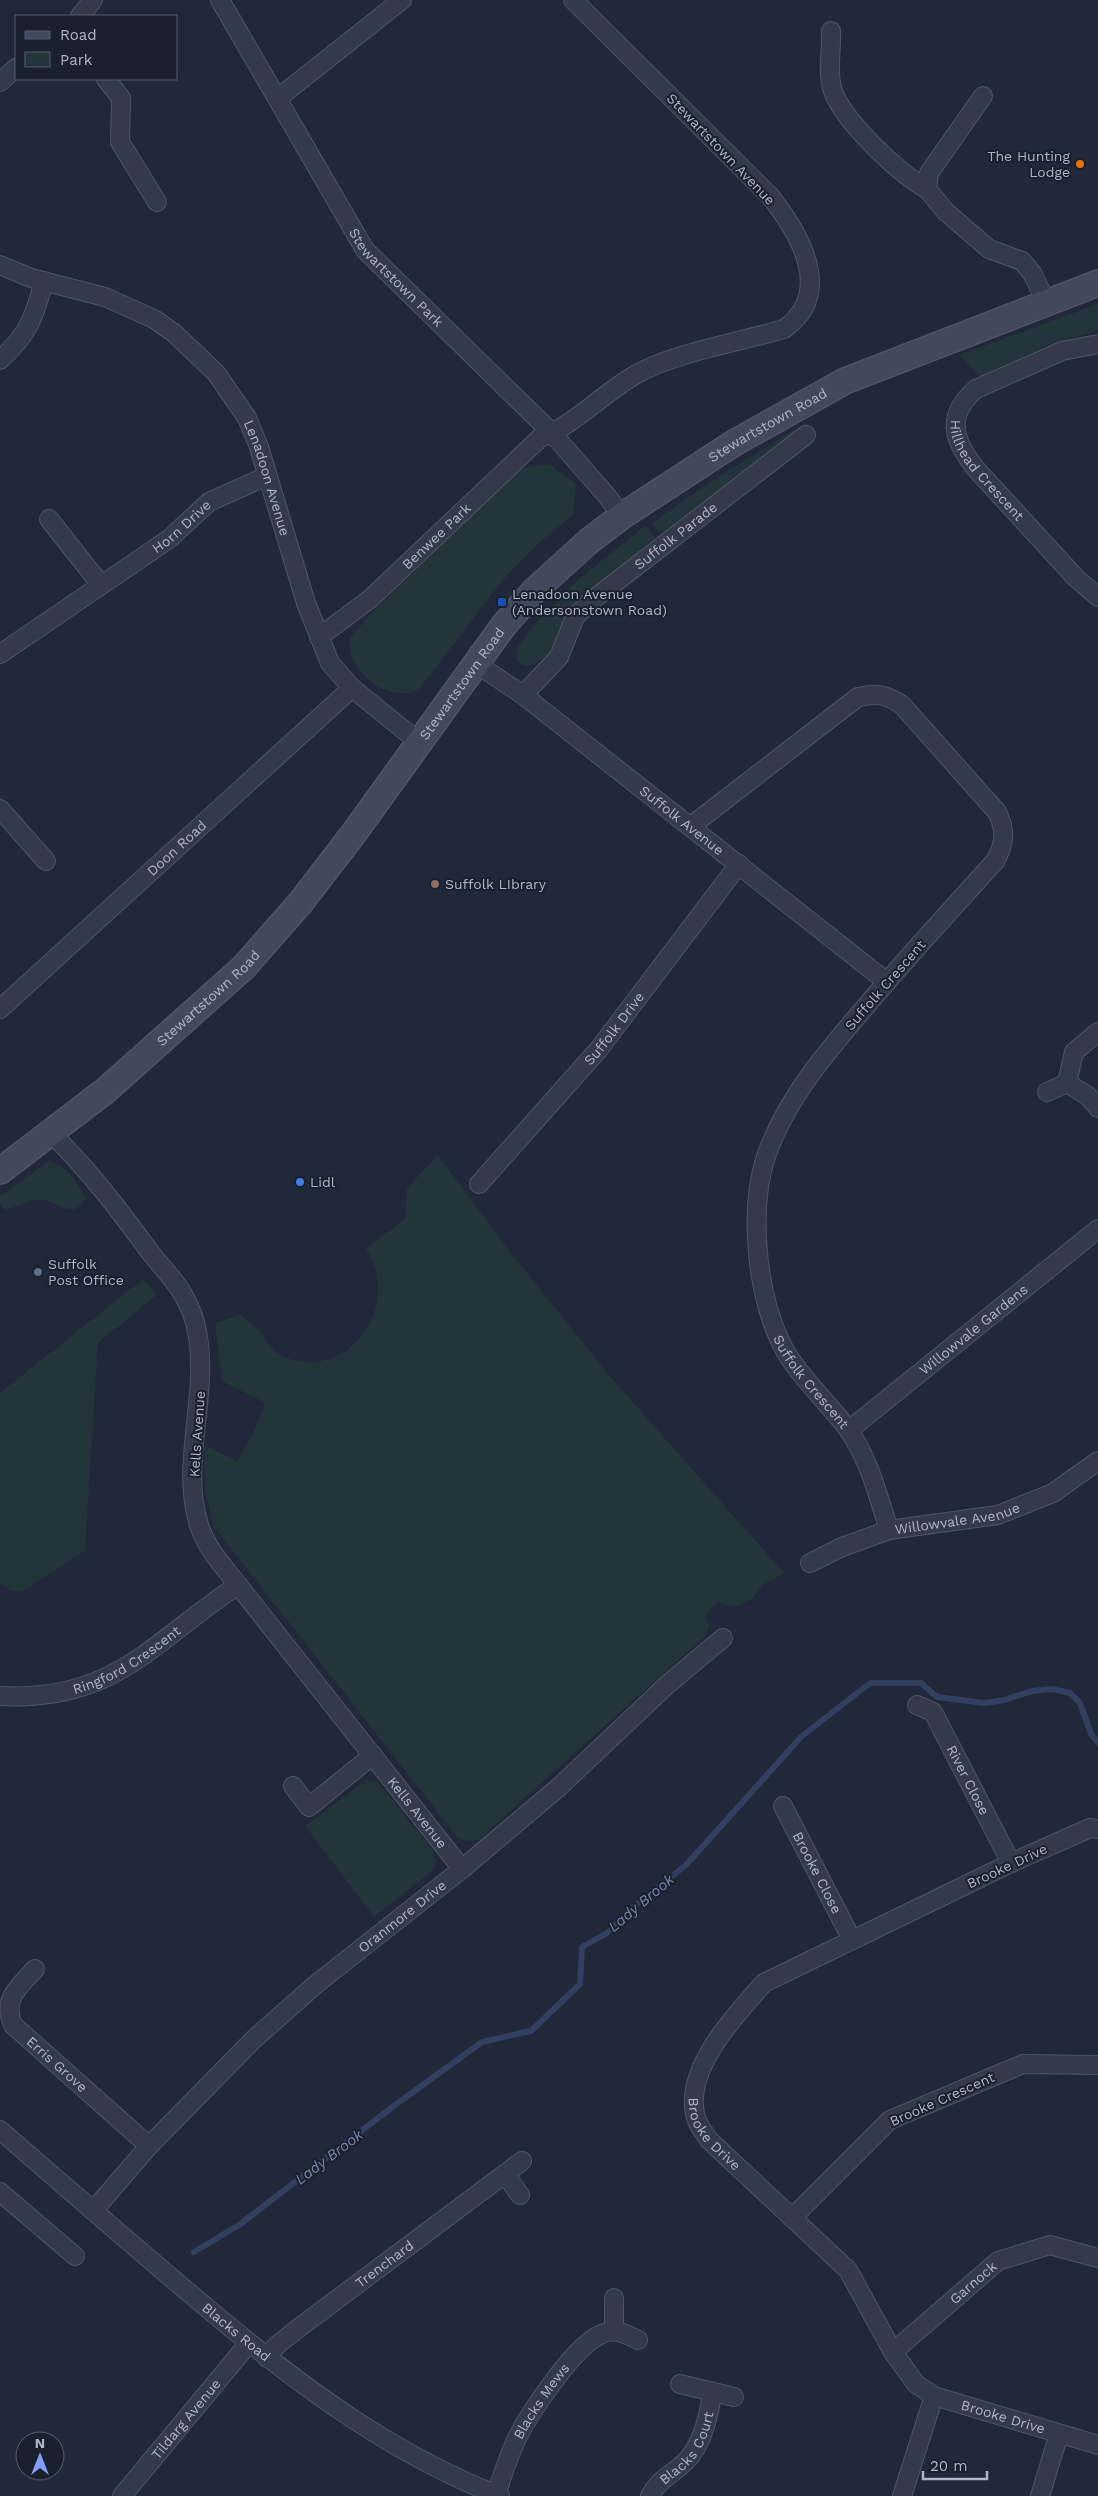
<svg xmlns="http://www.w3.org/2000/svg" width="1098" height="2496" viewBox="0 0 1098 2496" font-family="'Work Sans',sans-serif">
<style>
.green{fill:#23343a}
.lines{fill:none;stroke-linecap:round;stroke-linejoin:round}
.stream{stroke:#333f5f;stroke-width:6}
.street-casing{stroke:#505564;stroke-width:20}
.secondary-casing{stroke:#505564;stroke-width:28}
.street{stroke:#353a4a;stroke-width:18}
.secondary{stroke:#43495d;stroke-width:25}
.food-dot{fill:#e8710a;stroke:#1a202e;stroke-width:2}
.transit-dot{fill:#1a4fb4;stroke:#1a202e;stroke-width:2}
.education-dot{fill:#8d6e63;stroke:#1a202e;stroke-width:2}
.shop-dot{fill:#3f7fe0;stroke:#1a202e;stroke-width:2}
.service-dot{fill:#5c6f8a;stroke:#1a202e;stroke-width:2}
.labels{text-anchor:middle;stroke-width:4;stroke-linejoin:round;paint-order:stroke}
.street-label{font-size:14px;fill:#b0b5c6;stroke:#1a202e}
.poi-label{font-size:14px;fill:#b0b5c6;stroke:#1a202e;text-anchor:start}
.water-label{font-size:15px;font-style:italic;fill:#7886ae;stroke:#1a202e}
</style>
<rect width="100%" height="100%" fill="#212839"/>
<path class="green" d="M 1098,304 L 1098,331 L 1052,343 L 980,377 L 959,355 Z
M 803,428 L 662,535 L 652,523 L 710,482 L 792,431 Z
M 549,464 L 576,484 L 573,515 L 538,544 L 503,580 L 420,688 C 395,704 359,681 351,654 C 350,650 350,644 349,639 L 369,616 L 508,479 L 525,468 Z
M 646,525 L 656,539 L 572,609 L 549,654 L 535,664 L 524,666 L 516,660 L 517,648 L 532,627 L 580,578 Z
M 438,1155 L 512,1254 L 609,1375 L 784,1573 L 763,1585 L 752,1599 L 741,1605 L 729,1606 L 718,1601 L 705,1614 L 709,1626 L 705,1636 L 478,1840 L 466,1842 L 457,1837 L 214,1527 L 205,1492 L 204,1445 L 237,1461 L 252,1435 L 265,1403 L 222,1381 L 215,1323 L 240,1315 C 246,1320 255,1326 260,1332 C 267,1342 272,1352 284,1357 C 349,1383 403,1305 366,1249 L 405,1219 L 407,1188 Z
M 49,1161 C 66,1164 76,1182 86,1197 L 81,1205 L 74,1210 C 58,1209 60,1205 48,1201 C 34,1197 18,1206 5,1211 L 0,1203 L 0,1196 Z
M 143,1279 L 157,1295 L 98,1343 L 85,1551 L 21,1592 L 10,1590 L 0,1584 L 0,1393 Z
M 366,1780 L 378,1782 L 435,1854 L 434,1869 L 374,1917 L 305,1826 Z"/>
<g class="lines">
<path class="stream" d="M 194,2252 L 239,2225 L 391,2108 L 482,2042 L 531,2031 L 580,1984 L 582,1947 L 607,1933 L 633,1907 L 686,1865 L 801,1737 L 870,1683 L 921,1683 L 937,1697 L 985,1703 L 1004,1700 L 1032,1691 L 1053,1689 L 1070,1693 L 1080,1703 L 1091,1734 L 1098,1742"/>
<g class="street-casing">
<g id="street">
<path id="s1" d="M 220,0 L 365,250 L 552,433 L 607,496 L 622,516"/>
<path d="M 80,16 L 93,0"/>
<path d="M 831,31 C 832,50 827,68 832,88 C 840,118 900,175 927,189"/>
<path d="M 106,79 L 121,98 L 120,142 L 157,202"/>
<path d="M 0,82 L 16,68"/>
<path d="M 983,96 L 929,173 L 927,189 L 945,211 L 989,249 L 1022,261 L 1032,273 L 1047,304"/>
<path d="M 278,98 L 402,0"/>
<path id="s2" d="M 0,265 L 31,278 L 105,297 L 154,319 L 174,333 L 216,373 L 247,418 L 259,447 L 306,603 L 330,663 L 352,688 L 420,743"/>
<path id="s3" d="M 1098,344 L 1062,351 L 976,389 C 945,416 953,440 976,469 L 1076,578 L 1098,597"/>
<path d="M 0,360 C 29,333 34,318 44,281"/>
<path d="M 49,519 L 101,585"/>
<path id="s4" d="M 319,637 L 370,599 L 540,438 C 576,424 602,394 635,375 C 673,353 740,342 784,329 C 835,293 800,234 770,196 L 573,0"/>
<path id="s5" d="M 0,654 L 169,539 L 209,502 L 267,476"/>
<path id="s6" d="M 475,663 L 523,695 L 887,982"/>
<path id="s7" d="M 523,695 L 559,657 L 575,617 L 590,602 L 806,435"/>
<path d="M 0,809 L 46,861"/>
<path id="s8" d="M 691,826 L 858,697 C 876,693 886,694 902,705 L 997,812 C 1006,830 1005,842 996,860 C 953,908 909,955 867,1005 C 829,1049 789,1095 768,1151 C 748,1205 756,1289 780,1341 C 795,1373 826,1400 847,1428 C 869,1458 878,1496 889,1530"/>
<path id="s9" d="M 0,1009 L 352,688"/>
<path d="M 1067,1083 L 1074,1052 L 1098,1032"/>
<path d="M 1047,1092 L 1067,1083 L 1088,1096 L 1098,1108"/>
<path id="s10" d="M 51,1133 C 88,1169 120,1211 150,1252 C 160,1265 172,1277 181,1291 C 189,1304 196,1321 198,1337 C 208,1399 180,1465 199,1525 C 206,1548 224,1567 238,1585 L 462,1869"/>
<path id="s11" d="M 479,1184 L 599,1049 L 739,864"/>
<path id="s12" d="M 849,1430 L 1098,1229"/>
<path id="s13" d="M 810,1563 L 842,1547 L 889,1530 L 998,1515 L 1053,1493 L 1098,1461"/>
<path id="s14" d="M 0,1696 C 115,1702 152,1642 238,1585"/>
<path id="s15" d="M 917,1705 L 933,1712 L 1011,1863"/>
<path d="M 293,1786 L 309,1807 L 373,1755"/>
<path id="s16" d="M 783,1806 L 852,1940"/>
<path id="s17" d="M 1098,1829 L 1090,1828 L 1011,1863 L 764,1983 C 735,2015 680,2073 697,2121 C 700,2127 705,2134 709,2140 L 848,2270 L 893,2352 L 916,2384 L 934,2396 L 1098,2445"/>
<path id="s18" d="M 35,1969 C 18,1988 2,1999 13,2025 L 149,2146"/>
<path id="s19" d="M 0,2130 C 67,2188 133,2246 200,2302 C 291,2379 388,2453 500,2496"/>
<path d="M 505,2174 L 520,2195"/>
<path d="M 0,2192 L 75,2256"/>
<path id="s20" d="M 93,2211 L 149,2146 L 253,2040 L 315,1985 L 462,1869 L 559,1787 L 668,1684 L 723,1638"/>
<path d="M 793,2217 L 890,2120 L 1023,2064 L 1098,2065"/>
<path d="M 614,2298 L 614,2331"/>
<path id="s21" d="M 893,2352 L 998,2261 L 1050,2245 L 1098,2258"/>
<path id="s22" d="M 267,2358 L 276,2346 L 296,2330 L 522,2161"/>
<path d="M 680,2384 L 734,2397"/>
<path id="s23" d="M 496,2495 C 502,2476 508,2458 516,2440 C 529,2414 575,2344 602,2334 C 614,2328 627,2334 638,2340"/>
<path id="s24" d="M 122,2496 L 249,2343"/>
<path id="s25" d="M 650,2496 C 659,2479 673,2474 686,2461 C 704,2443 708,2415 713,2392"/>
<path d="M 902,2496 L 934,2396"/>
<path d="M 1040,2496 L 1059,2434"/>
</g>
</g>
<g class="secondary-casing">
<g id="secondary">
<path id="s26" d="M 0,1171 L 105,1091 L 244,967 L 301,902 L 354,833 L 504,625 L 535,590 L 589,541 L 622,516 L 734,443 L 845,381 L 1098,283"/>
</g>
</g>
<use href="#street" class="street"/>
<use href="#secondary" class="secondary"/>
</g>
<circle class="food-dot" cx="1080" cy="164" r="5"/>
<rect class="transit-dot" x="497" y="597" width="10" height="10" rx="2.5"/>
<circle class="education-dot" cx="435" cy="884" r="5"/>
<circle class="shop-dot" cx="300" cy="1182" r="5"/>
<circle class="service-dot" cx="38" cy="1272" r="5"/>
<g class="labels">
<g class="street-label">
<text transform="translate(721 149) rotate(46)" y="5">Stewartstown Avenue</text>
<text dy="5" stroke="none"><textPath href="#s1" startOffset="330">Stewartstown Park</textPath></text>
<text dy="5" stroke="none"><textPath href="#s26" startOffset="1081">Stewartstown Road</textPath></text>
<text dy="5" stroke="none"><textPath href="#s3" startOffset="229">Hillhead Crescent</textPath></text>
<text dy="5" stroke="none"><textPath href="#s2" startOffset="364">Lenadoon Avenue</textPath></text>
<text dy="5" stroke="none"><textPath href="#s5" startOffset="222">Horn Drive</textPath></text>
<text dy="5" stroke="none"><textPath href="#s4" startOffset="155">Benwee Park</textPath></text>
<text dy="5" stroke="none"><textPath href="#s7" startOffset="225">Suffolk Parade</textPath></text>
<text dy="5" stroke="none"><textPath href="#s26" startOffset="676">Stewartstown Road</textPath></text>
<text dy="5" stroke="none"><textPath href="#s6" startOffset="260">Suffolk Avenue</textPath></text>
<text dy="5" stroke="none"><textPath href="#s9" startOffset="239">Doon Road</textPath></text>
<text transform="translate(885 985) rotate(-49)" y="5">Suffolk Crescent</text>
<text dy="5" stroke="none"><textPath href="#s26" startOffset="271">Stewartstown Road</textPath></text>
<text dy="5" stroke="none"><textPath href="#s11" startOffset="206">Suffolk Drive</textPath></text>
<text dy="5" stroke="none"><textPath href="#s12" startOffset="160">Willowvale Gardens</textPath></text>
<text dy="5" stroke="none"><textPath href="#s8" startOffset="1068">Suffolk Crescent</textPath></text>
<text transform="translate(197 1434) rotate(-86)" y="5">Kells Avenue</text>
<text dy="5" stroke="none"><textPath href="#s13" startOffset="155">Willowvale Avenue</textPath></text>
<text dy="5" stroke="none"><textPath href="#s14" startOffset="135">Ringford Crescent</textPath></text>
<text dy="5" stroke="none"><textPath href="#s15" startOffset="94">River Close</textPath></text>
<text dy="5" stroke="none"><textPath href="#s10" startOffset="805">Kells Avenue</textPath></text>
<text transform="translate(1007 1866) rotate(-25)" y="5">Brooke Drive</text>
<text dy="5" stroke="none"><textPath href="#s16" startOffset="75">Brooke Close</textPath></text>
<text dy="5" stroke="none"><textPath href="#s20" startOffset="428">Oranmore Drive</textPath></text>
<text dy="5" stroke="none"><textPath href="#s18" startOffset="124">Erris Grove</textPath></text>
<text transform="translate(942 2099) rotate(-24)" y="5">Brooke Crescent</text>
<text dy="5" stroke="none"><textPath href="#s17" startOffset="549">Brooke Drive</textPath></text>
<text dy="5" stroke="none"><textPath href="#s22" startOffset="151">Trenchard</textPath></text>
<text dy="5" stroke="none"><textPath href="#s21" startOffset="106">Garnock</textPath></text>
<text dy="5" stroke="none"><textPath href="#s19" startOffset="311">Blacks Road</textPath></text>
<text dy="5" stroke="none"><textPath href="#s23" startOffset="105">Blacks Mews</textPath></text>
<text dy="5" stroke="none"><textPath href="#s17" startOffset="969">Brooke Drive</textPath></text>
<text dy="5" stroke="none"><textPath href="#s24" startOffset="100">Tildarg Avenue</textPath></text>
<text dy="5" stroke="none"><textPath href="#s25" startOffset="62">Blacks Court</textPath></text>
</g>
<g class="poi-label">
<text x="1070" y="161" text-anchor="end">The Hunting<tspan x="1070" dy="16">Lodge</tspan></text>
<text x="512" y="599">Lenadoon Avenue<tspan x="512" dy="16">(Andersonstown Road)</tspan></text>
<text x="445" y="889">Suffolk LIbrary</text>
<text x="310" y="1187">Lidl</text>
<text x="48" y="1269">Suffolk<tspan x="48" dy="16">Post Office</tspan></text>
</g>
<g class="water-label">
<text transform="translate(641 1903) rotate(-40)" y="5">Lady Brook</text>
<text transform="translate(329 2157) rotate(-37)" y="5">Lady Brook</text>
</g>
</g>
<rect x="15" y="15" width="162" height="65" fill="#1a202e" stroke="#565c6b"/>
<rect x="25" y="31" width="25" height="8" fill="#43495d" stroke="#565c6b"/>
<text x="60" y="40" font-size="15" fill="#b0b5c6">Road</text>
<rect x="25" y="52" width="25" height="15" fill="#23343a" stroke="#565c6b"/>
<text x="60" y="65" font-size="15" fill="#b0b5c6">Park</text>
<g transform="translate(40 2456)"><circle r="24" fill="#1a202e" stroke="#565c6b"/>
<path d="M0-4L9 19L0 12L-9 19Z" fill="#849ef7"/>
<text y="-8" font-size="14" font-weight="bold" text-anchor="middle" fill="#b0b5c6">N</text>
</g>
<path d="M923 2471v8h64v-8" fill="none" stroke="#b0b5c6" stroke-width="2.5"/>
<text x="930" y="2471" font-size="15" fill="#b0b5c6" stroke="#1a202e" stroke-width="4" paint-order="stroke">20 m</text>
</svg>
